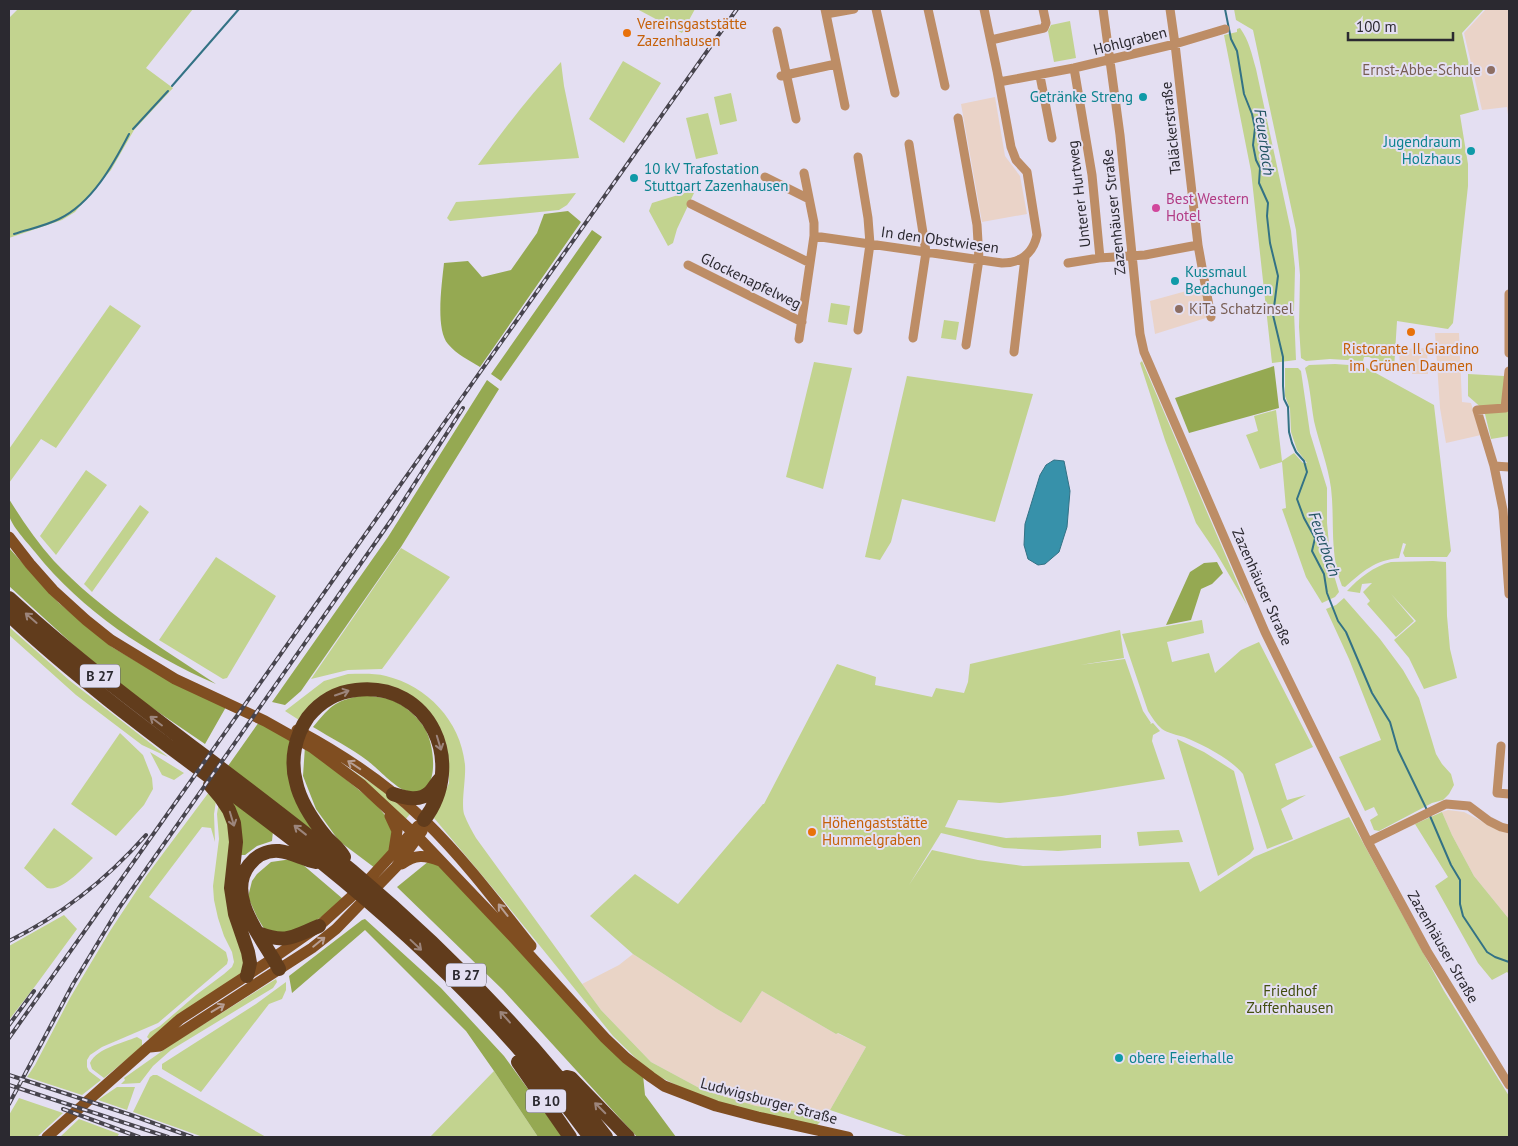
<svg xmlns="http://www.w3.org/2000/svg" width="1518" height="1146" viewBox="0 0 1518 1146" font-family="'PT Sans',sans-serif">
<style>
.commercial{fill:#e9d4c6}
.education{fill:#ead3c8}
.green{fill:#c2d38f}
.forest{fill:#95a952}
.water{fill:#3791aa;stroke:#337285}
.lines{fill:none;stroke-linecap:round;stroke-linejoin:round}
.stream{stroke:#337285;stroke-width:2}
.minor{stroke:#bd8d66;stroke-width:9}
.major{stroke:#804e21;stroke-width:11}
.highway{stroke:#613c1c;stroke-width:14}
.rail-casing{stroke:#47444d;stroke-width:4}
.rail{stroke:#e4dff2;stroke-width:2;stroke-dasharray:5.5;stroke-linecap:butt}
.oneway{stroke:#9c857c}
.oneway2{stroke:#b79e94}
.food-dot{fill:#e8710a;stroke:#e4dff2;stroke-width:2}
.education-dot{fill:#8d6e63;stroke:#e4dff2;stroke-width:2}
.culture-dot{fill:#0f9aa8;stroke:#e4dff2;stroke-width:2}
.hotel-dot{fill:#d1479c;stroke:#e4dff2;stroke-width:2}
.labels{text-anchor:middle;stroke-width:4;stroke-linejoin:round;paint-order:stroke}
.shield{fill:#e4dff2;stroke:#62606a;stroke-width:1}
.shield-label{font-size:14px;font-weight:bold;fill:#2b2930}
.food-label{font-size:15px;fill:#c56008;stroke:#e4dff2;text-anchor:start}
.street-label{font-size:15px;fill:#2b2930;stroke:#e4dff2}
.education-label{font-size:15px;fill:#785e54;stroke:#e4dff2;text-anchor:end}
.culture-label{font-size:15px;fill:#0d838f;stroke:#e4dff2;text-anchor:start}
.hotel-label{font-size:15px;fill:#b23c85;stroke:#e4dff2;text-anchor:start}
.park-label{font-size:15px;fill:#434f0f;stroke:#e4dff2}
.water-label{font-size:16px;font-style:italic;fill:#215361;stroke:#e4dff2}
</style>
<rect width="100%" height="100%" fill="#e4dff2"/>
<path class="commercial" d="M 1448,810 L 1464,812 L 1487,824 L 1509,834 L 1509,919 L 1474,876 L 1452,835 L 1442,812 Z
M 633,954 L 717,1009 L 741,1023 L 762,991 L 836,1034 L 837,1033 L 866,1047 L 830,1110 L 821,1114 L 756,1106 L 703,1090 L 651,1062 L 601,1010 L 582,984 L 619,965 Z"/>
<path class="education" d="M 1486,9 L 1509,9 L 1509,122 L 1507,107 L 1482,110 L 1464,33 Z
M 995,97 L 1005,156 L 1020,176 L 1027,214 L 982,222 L 961,104 Z
M 1201,287 L 1209,317 L 1155,334 L 1150,301 Z
M 1435,333 L 1459,333 L 1462,402 L 1471,403 L 1481,435 L 1446,443 L 1440,408 Z
M 1427,348 L 1428,374 L 1412,374 L 1412,368 L 1400,368 L 1399,349 Z"/>
<path class="green" d="M 18,9 L 193,9 L 146,68 L 173,88 L 134,130 L 111,170 L 75,212 L 62,220 L 9,238 L 9,18 Z
M 637,9 L 695,9 L 682,33 Z
M 1234,9 L 1484,9 L 1462,33 L 1479,110 L 1460,115 L 1468,164 L 1468,186 L 1453,323 L 1448,329 L 1397,321 L 1394,369 L 1369,357 L 1364,357 L 1363,361 L 1330,359 L 1306,361 L 1301,358 L 1299,327 L 1300,275 L 1296,230 L 1253,30 L 1236,20 Z
M 1070,21 L 1076,58 L 1054,62 L 1048,31 L 1051,25 Z
M 1240,28 C 1249,40 1252,55 1256,69 L 1291,231 L 1295,268 L 1294,312 L 1296,360 L 1272,363 L 1251,171 L 1224,35 L 1237,32 L 1237,29 Z
M 623,61 L 661,83 L 624,143 L 589,119 Z
M 561,62 L 564,86 L 579,158 L 478,165 C 504,129 530,95 561,62 Z
M 731,93 L 737,121 L 720,125 L 714,97 Z
M 708,113 L 718,154 L 696,159 L 686,118 Z
M 688,192 L 694,193 L 677,229 L 673,243 L 668,246 L 649,211 L 652,203 Z
M 576,193 L 567,205 L 559,210 L 450,221 L 447,218 L 456,202 Z
M 831,303 L 850,306 L 847,325 L 828,322 Z
M 110,305 L 141,326 L 56,448 L 41,439 L 9,483 L 9,449 Z
M 944,320 L 959,322 L 956,340 L 941,338 Z
M 1142,361 L 1247,605 L 1215,551 L 1196,523 L 1165,440 L 1140,363 Z
M 814,362 L 852,368 L 823,489 L 786,477 Z
M 1335,364 L 1363,366 L 1434,405 L 1451,551 L 1447,557 L 1405,557 L 1403,553 L 1406,544 L 1403,543 L 1399,558 C 1375,560 1362,572 1345,587 L 1342,586 C 1329,554 1335,521 1331,488 C 1328,465 1319,443 1314,421 C 1311,403 1310,386 1305,368 L 1309,365 Z
M 1285,368 L 1298,368 L 1301,371 L 1310,433 L 1327,488 L 1327,523 L 1330,555 L 1333,572 L 1339,592 L 1335,597 L 1322,603 L 1306,577 L 1282,509 L 1286,508 L 1282,462 L 1260,469 L 1246,435 L 1258,431 L 1254,416 L 1276,410 L 1282,461 L 1294,453 L 1303,463 L 1307,463 L 1297,450 L 1291,432 L 1290,409 L 1285,396 Z
M 1468,374 L 1504,376 L 1509,382 L 1509,436 L 1491,439 L 1484,410 L 1468,396 Z
M 907,376 L 1033,394 L 995,522 L 902,499 L 891,542 L 880,560 L 865,557 Z
M 86,470 L 107,485 L 56,555 L 40,536 Z
M 140,505 L 149,512 L 92,592 L 84,584 Z
M 401,548 L 450,577 L 382,669 L 348,670 L 311,679 Z
M 216,557 L 276,596 L 227,678 L 223,679 L 159,640 Z
M 1433,561 L 1446,562 L 1447,616 L 1450,649 L 1457,678 L 1424,689 L 1409,658 L 1394,640 L 1416,621 L 1391,594 L 1414,621 L 1396,637 L 1367,604 L 1370,601 L 1363,592 L 1372,583 L 1362,584 L 1360,593 L 1347,591 C 1359,578 1374,566 1391,562 Z
M 1344,598 L 1380,639 L 1403,670 L 1419,698 L 1436,754 L 1442,764 L 1451,774 L 1454,785 L 1449,794 L 1443,800 L 1432,803 L 1379,831 L 1374,830 L 1370,820 L 1378,815 L 1374,807 L 1365,811 L 1339,757 L 1381,740 L 1349,659 L 1326,609 L 1336,605 Z
M 1202,620 L 1204,633 L 1167,642 L 1172,662 L 1209,653 L 1215,673 L 1241,650 L 1259,642 L 1313,747 L 1275,764 L 1287,800 L 1306,795 L 1281,809 L 1293,839 L 1267,849 L 1243,774 C 1231,759 1202,744 1184,737 C 1177,735 1168,733 1162,729 C 1156,724 1152,717 1148,711 L 1122,634 Z
M 9,627 L 69,680 L 168,757 L 142,745 L 76,695 L 9,635 Z
M 1120,630 L 1124,658 L 1080,665 L 1125,659 L 1143,711 L 1151,723 L 1150,724 L 1153,723 L 1160,731 L 1153,735 L 1152,741 L 1165,779 L 1062,796 L 1000,803 L 958,800 L 945,827 L 1006,838 L 1101,835 L 1101,848 L 1058,851 L 1004,848 L 941,833 L 909,885 L 932,850 L 978,860 L 1023,866 L 1189,862 L 1200,892 L 1254,857 L 1349,817 L 1444,991 L 1509,1096 L 1509,1137 L 909,1137 L 830,1110 L 866,1047 L 838,1033 L 836,1034 L 762,991 L 741,1023 L 717,1009 L 633,954 L 590,916 L 635,874 L 678,904 L 763,804 L 764,804 L 837,664 L 876,677 L 875,685 L 932,697 L 936,688 L 964,693 L 968,682 L 970,664 Z
M 348,674 C 360,674 374,673 386,676 C 427,686 461,721 465,765 C 466,779 461,802 464,814 C 467,822 472,831 476,838 L 601,1010 L 651,1062 L 703,1090 L 756,1106 L 821,1114 L 821,1121 L 816,1126 L 739,1109 L 686,1090 L 650,1072 L 613,1036 L 502,899 L 434,818 L 449,783 L 449,763 L 446,743 L 430,712 L 408,694 L 349,686 L 317,699 L 299,720 L 285,711 L 324,681 Z
M 120,733 L 143,755 L 152,778 L 153,789 L 144,805 L 116,836 L 71,804 Z
M 1177,739 L 1204,752 L 1234,771 L 1254,849 L 1250,854 L 1218,876 Z
M 150,752 L 184,773 L 174,780 L 162,775 Z
M 331,757 L 379,788 L 410,814 L 405,820 Z
M 209,792 L 216,801 L 214,814 L 215,842 L 211,828 L 202,827 L 149,897 L 226,952 L 228,960 L 227,964 L 158,1023 L 102,1047 L 90,1055 L 87,1060 L 87,1067 L 89,1071 L 101,1080 L 82,1095 L 27,1077 L 35,1065 L 70,998 L 110,931 L 147,875 Z
M 219,801 L 229,825 L 245,954 L 241,974 L 151,1039 L 149,1039 L 147,1037 L 150,1032 L 160,1026 L 196,995 L 224,974 L 232,967 L 234,962 L 232,952 L 224,936 L 218,918 L 214,900 L 213,886 L 219,839 L 217,814 Z
M 1442,812 L 1452,835 L 1474,876 L 1509,919 L 1509,974 L 1507,972 L 1492,980 L 1478,963 L 1435,886 L 1448,877 L 1415,824 Z
M 54,828 L 93,858 C 83,868 62,892 47,888 L 24,868 Z
M 1179,830 L 1183,842 L 1139,846 L 1137,832 Z
M 64,915 L 77,929 L 36,985 L 9,1020 L 9,946 Z
M 276,979 L 277,982 L 273,988 L 171,1050 L 153,1066 L 140,1083 L 121,1084 L 125,1080 L 124,1078 L 175,1042 Z
M 286,982 L 286,990 L 282,999 L 269,1004 L 201,1092 L 162,1069 L 162,1064 L 256,1004 Z
M 137,1037 L 142,1040 L 142,1047 L 104,1078 L 92,1069 L 90,1063 C 97,1048 123,1043 137,1037 Z
M 494,1071 L 538,1137 L 430,1137 Z
M 153,1075 L 157,1075 L 266,1137 L 203,1137 L 133,1112 L 150,1077 Z
M 117,1087 L 135,1087 L 127,1110 L 98,1100 Z
M 19,1098 L 63,1113 L 37,1137 L 9,1137 L 9,1115 Z
M 79,1119 L 119,1134 L 117,1137 L 60,1137 Z"/>
<path class="forest" d="M 568,211 L 581,222 L 480,367 C 469,360 457,355 448,344 C 435,329 442,283 444,263 L 468,261 L 482,277 L 511,270 L 537,233 L 544,214 Z
M 592,230 L 602,237 L 501,381 L 491,374 Z
M 1274,366 L 1279,408 L 1189,433 L 1175,398 Z
M 487,380 L 499,389 L 401,547 L 301,691 L 285,705 L 272,702 L 388,537 Z
M 9,499 C 22,520 37,542 54,561 C 100,610 160,647 216,684 C 147,654 82,611 35,552 C 28,543 10,525 9,514 C 8,509 9,504 9,499 Z
M 9,548 L 59,603 L 112,647 L 173,683 L 226,707 L 205,744 L 139,699 L 91,661 L 9,586 Z
M 1217,562 L 1223,573 L 1212,584 L 1201,589 L 1191,620 L 1166,625 L 1190,572 L 1204,563 Z
M 366,695 C 374,697 385,697 392,700 C 404,705 417,716 424,727 C 436,745 442,805 404,790 C 394,786 377,768 368,761 C 351,748 331,738 313,727 C 332,704 336,700 366,695 Z
M 259,722 L 291,740 L 316,834 L 228,766 Z
M 305,746 L 375,803 L 394,826 L 392,848 L 375,868 L 339,841 L 316,809 L 303,776 Z
M 231,798 L 273,831 L 272,841 L 257,846 L 245,855 L 239,855 L 235,815 Z
M 292,859 L 302,864 L 343,899 L 332,910 L 297,933 L 268,932 L 263,927 L 257,917 L 248,897 L 252,881 L 257,874 L 271,862 Z
M 429,861 L 442,867 L 643,1075 L 645,1095 L 676,1137 L 637,1137 L 503,990 L 397,887 Z
M 365,919 L 441,988 L 504,1056 L 563,1137 L 538,1137 L 494,1071 L 466,1031 L 365,930 L 292,993 L 289,976 L 362,920 Z"/>
<path class="water" d="M 1054,460 L 1064,461 L 1070,491 L 1067,527 L 1059,552 L 1045,564 L 1038,565 L 1028,559 L 1024,545 L 1025,524 L 1040,475 L 1046,465 Z"/>
<g class="lines">
<path class="stream" d="M 1225,9 L 1231,39 L 1237,51 L 1244,94 L 1252,114 L 1255,128 L 1253,145 L 1256,160 L 1260,168 L 1259,183 L 1268,203 L 1267,216 L 1270,243 L 1278,276 L 1273,315 L 1283,357 L 1283,386 L 1284,399 L 1288,407 L 1289,432 L 1292,443 L 1296,452 L 1304,461 L 1307,472 L 1297,499 L 1304,518 L 1315,538 L 1312,551 L 1324,574 L 1327,593 L 1338,621 L 1346,632 L 1372,693 L 1390,722 L 1398,750 L 1427,810
M 172,86 L 239,9
M 133,129 L 168,91
M 14,234 C 29,229 45,226 59,219 C 92,203 113,165 129,134
M 1430,816 L 1451,865 L 1460,880 L 1460,904 L 1463,916 L 1487,952 L 1495,957 L 1509,962"/>
<path class="minor" d="M 825,9 L 845,106
M 876,9 L 895,93
M 928,9 L 945,86
M 1103,9 L 1120,135 L 1140,334 L 1144,352 L 1265,632 L 1368,842 L 1427,951 L 1509,1085
M 1170,9 L 1175,44 L 1198,245 L 1211,317
M 826,14 L 854,9
M 777,31 L 796,119
M 991,40 L 1044,28 L 1046,23 L 1043,9
M 1074,68 L 1092,175 L 1100,258
M 781,76 L 836,64
M 1040,76 L 1052,138
M 999,82 L 1074,68 L 1175,44 L 1225,29
M 958,118 L 977,225 L 979,259 L 966,345
M 909,144 L 926,252 L 913,338
M 765,177 L 809,199
M 691,204 L 810,263
M 814,236 L 1002,263 C 1020,263 1033,254 1037,235 L 1027,172 L 1016,160 L 1011,147 L 997,71 L 984,9
M 1068,263 L 1099,258 L 1145,255 L 1198,245
M 688,265 L 802,322
M 1509,294 L 1509,353
M 858,330 L 870,244 L 868,218 L 858,157
M 799,339 L 814,236 L 814,223 L 804,173
M 1014,352 L 1025,258
M 1509,371 L 1505,408 L 1477,410 L 1494,466 L 1503,510 L 1509,594
M 1494,466 L 1509,467
M 1501,746 L 1497,793 L 1509,794
M 1368,842 L 1446,804 L 1469,806 L 1489,821 L 1501,827 L 1509,829"/>
<path class="major" d="M 9,537 L 30,564 L 53,590 L 86,620 L 111,640 L 175,679 L 265,721 L 313,748 L 362,785 L 419,838 L 514,938 L 605,1038 L 626,1058 L 651,1077 L 664,1086 L 716,1106 L 758,1117 L 848,1137
M 297,730 C 342,754 388,785 425,821 C 464,859 497,903 531,946
M 390,816 L 397,831 L 394,850
M 402,864 C 415,854 425,855 440,861
M 150,1047 L 160,1046 L 312,948 L 336,929 L 396,867 L 422,831
M 47,1137 L 180,1019 L 269,961 L 319,926 L 362,887 L 418,826"/>
<path class="highway" d="M 9,598 C 117,697 239,777 352,871 C 446,950 532,1039 606,1137
M 9,615 C 106,706 217,779 321,862 C 419,941 516,1036 590,1137
M 210,785 L 221,798 L 229,810 L 234,823 L 236,842 L 231,888 L 235,914 L 248,952 L 250,963 L 247,976
M 393,794 C 405,798 420,802 430,792 C 434,788 436,783 440,779
M 344,857 C 340,849 333,844 327,838 C 314,822 300,802 296,782 C 290,760 295,736 308,717 C 320,702 337,692 356,690 C 430,681 467,764 424,820
M 258,933 C 287,944 292,937 319,926
M 279,969 C 265,941 224,897 249,865 C 256,856 267,850 279,851 C 291,852 303,859 316,862
M 518,1062 L 570,1137
M 567,1077 L 571,1078 L 628,1137"/>
<g class="rail-casing">
<path id="rail" d="M 9,941 C 62,915 107,879 146,835
M 9,1025 L 34,991
M 9,1038 L 737,9
M 9,1075 L 131,1115 L 192,1137
M 9,1085 L 168,1137
M 9,1104 L 73,984 L 119,908 L 392,519 L 463,408
M 63,1109 L 139,1137"/>
</g>
<use href="#rail" class="rail"/>
</g>
<defs><path id="oneway-shaft" d="M-6 0H5M1.5-3L5.5 0L1.5 3" fill="none" stroke-width="1.6" stroke-linecap="round" stroke-linejoin="round" transform="scale(1.25)"/></defs>
<g class="oneway">
<use href="#oneway-shaft" transform="translate(31 618) rotate(-139)"/>
<use href="#oneway-shaft" transform="translate(342 693) rotate(-19)"/>
<use href="#oneway-shaft" transform="translate(156 721) rotate(-143)"/>
<use href="#oneway-shaft" transform="translate(439 743) rotate(73)"/>
<use href="#oneway-shaft" transform="translate(232 819) rotate(73)"/>
<use href="#oneway-shaft" transform="translate(300 830) rotate(-142)"/>
<use href="#oneway-shaft" transform="translate(416 945) rotate(43)"/>
<use href="#oneway-shaft" transform="translate(505 1017) rotate(-132)"/>
<use href="#oneway-shaft" transform="translate(600 1108) rotate(-135)"/>
</g>
<g class="oneway2">
<use href="#oneway-shaft" transform="translate(354 765) rotate(-146)"/>
<use href="#oneway-shaft" transform="translate(503 910) rotate(-128)"/>
<use href="#oneway-shaft" transform="translate(319 942) rotate(-39)"/>
<use href="#oneway-shaft" transform="translate(218 1008) rotate(-31)"/>
</g>
<g class="food-dot">
<circle cx="627" cy="33" r="5"/>
<circle cx="1411" cy="332" r="5"/>
<circle cx="812" cy="832" r="5"/>
</g>
<g class="education-dot">
<circle cx="1491" cy="70" r="5"/>
<circle cx="1179" cy="309" r="5"/>
</g>
<g class="culture-dot">
<circle cx="1143" cy="97" r="5"/>
<circle cx="1471" cy="151" r="5"/>
<circle cx="634" cy="178" r="5"/>
<circle cx="1175" cy="281" r="5"/>
<circle cx="1119" cy="1058" r="5"/>
</g>
<circle class="hotel-dot" cx="1156" cy="208" r="5"/>
<g class="labels">
<g class="shield">
<rect x="80" y="664.5" width="40" height="23" rx="4"/>
<rect x="446" y="963.5" width="40" height="23" rx="4"/>
<rect x="526" y="1089.5" width="40" height="23" rx="4"/>
</g>
<g class="shield-label">
<text x="100" y="681">B 27</text>
<text x="466" y="980">B 27</text>
<text x="546" y="1106">B 10</text>
</g>
<g class="food-label">
<text x="637" y="29">Vereinsgaststätte<tspan x="637" dy="17">Zazenhausen</tspan></text>
<text x="1411" y="354" text-anchor="middle">Ristorante Il Giardino<tspan x="1411" dy="17">im Grünen Daumen</tspan></text>
<text x="822" y="828">Höhengaststätte<tspan x="822" dy="17">Hummelgraben</tspan></text>
</g>
<g class="street-label">
<text transform="translate(1130 41) rotate(-14)" y="5">Hohlgraben</text>
<text transform="translate(1171 128) rotate(-96)" y="5">Taläckerstraße</text>
<text transform="translate(1079 194) rotate(-97)" y="5">Unterer Hurtweg</text>
<text transform="translate(1114 212) rotate(-96)" y="5">Zazenhäuser Straße</text>
<text transform="translate(940 240) rotate(8)" y="5">In den Obstwiesen</text>
<text transform="translate(751 281) rotate(26)" y="5">Glockenapfelweg</text>
<text transform="translate(1262 587) rotate(66)" y="5">Zazenhäuser Straße</text>
<text transform="translate(1443 947) rotate(60)" y="5">Zazenhäuser Straße</text>
<text transform="translate(769 1101) rotate(15)" y="5">Ludwigsburger Straße</text>
</g>
<g class="education-label">
<text x="1481" y="75">Ernst-Abbe-Schule</text>
<text x="1189" y="314" text-anchor="start">KiTa Schatzinsel</text>
</g>
<g class="culture-label">
<text x="1133" y="102" text-anchor="end">Getränke Streng</text>
<text x="1461" y="147" text-anchor="end">Jugendraum<tspan x="1461" dy="17">Holzhaus</tspan></text>
<text x="644" y="174">10 kV Trafostation<tspan x="644" dy="17">Stuttgart Zazenhausen</tspan></text>
<text x="1185" y="277">Kussmaul<tspan x="1185" dy="17">Bedachungen</tspan></text>
<text x="1129" y="1063">obere Feierhalle</text>
</g>
<g class="hotel-label">
<text x="1166" y="204">Best Western<tspan x="1166" dy="17">Hotel</tspan></text>
</g>
<g class="park-label">
<text x="1290" y="996">Friedhof<tspan x="1290" dy="17">Zuffenhausen</tspan></text>
</g>
<g class="water-label">
<text transform="translate(1265 142) rotate(82)" y="6">Feuerbach</text>
<text transform="translate(1325 544) rotate(71)" y="6">Feuerbach</text>
</g>
</g>
<rect width="1518" height="1146" fill="none" stroke="#2b2930" stroke-width="20"/>
<path d="M1348 32v8h105v-8" fill="none" stroke="#2b2930" stroke-width="2.5"/>
<text x="1356" y="32" font-size="15" fill="#2b2930" stroke="#e4dff2" stroke-width="4" paint-order="stroke">100 m</text>
</svg>
